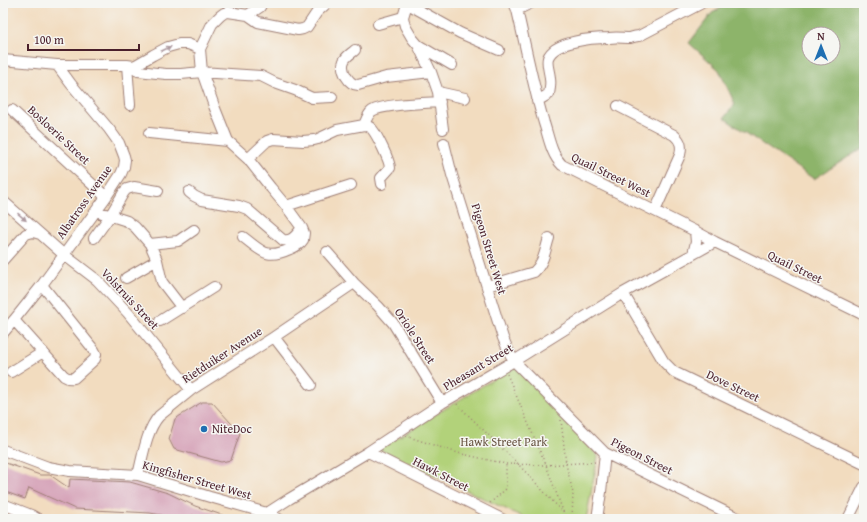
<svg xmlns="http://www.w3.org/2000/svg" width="867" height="522" viewBox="0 0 867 522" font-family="'Gentium Book Plus',serif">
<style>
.green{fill:#b2d27a;stroke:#7e7852}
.forest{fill:#8db46a;stroke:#6c6a4a;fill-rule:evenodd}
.building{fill:#d5a1b7}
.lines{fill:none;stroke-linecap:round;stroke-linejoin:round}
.minor-casing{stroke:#9e7e75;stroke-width:12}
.path{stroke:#9e7e75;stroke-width:1.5;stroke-dasharray:1 3;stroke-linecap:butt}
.minor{stroke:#fff;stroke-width:10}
.oneway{fill:#ae9aa0}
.poi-dot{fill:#1f6fb2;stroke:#f6f6f2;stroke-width:1.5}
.labels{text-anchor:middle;stroke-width:3;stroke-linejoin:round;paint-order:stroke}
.street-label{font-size:12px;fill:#4a1f2b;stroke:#f6f6f2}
.poi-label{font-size:12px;fill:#4a1f2b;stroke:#f6f6f2;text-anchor:start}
.park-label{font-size:12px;fill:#695543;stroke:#f6f6f2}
</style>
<rect width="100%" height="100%" fill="#f6f6f2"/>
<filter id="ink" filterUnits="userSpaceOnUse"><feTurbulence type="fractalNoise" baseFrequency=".025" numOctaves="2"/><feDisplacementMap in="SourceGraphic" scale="8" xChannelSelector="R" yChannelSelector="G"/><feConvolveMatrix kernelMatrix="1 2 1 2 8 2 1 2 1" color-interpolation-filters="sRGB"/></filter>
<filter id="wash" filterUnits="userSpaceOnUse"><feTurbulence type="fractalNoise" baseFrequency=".012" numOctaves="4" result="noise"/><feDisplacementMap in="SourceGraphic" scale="16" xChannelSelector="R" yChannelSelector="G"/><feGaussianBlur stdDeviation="0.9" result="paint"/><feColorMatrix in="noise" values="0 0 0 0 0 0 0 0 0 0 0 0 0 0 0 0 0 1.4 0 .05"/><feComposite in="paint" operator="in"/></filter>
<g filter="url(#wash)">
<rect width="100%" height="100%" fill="#f2dcbf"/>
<path class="green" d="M 515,366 L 598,456 L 586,519 L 527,519 L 379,449 Z"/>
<path class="forest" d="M 730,3 L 864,3 L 864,147 L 814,179 L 724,118 L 735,104 L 719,70 L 689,43 L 712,13 ZM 809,34 L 833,34 L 833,58 L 809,58 Z"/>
<g id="blocks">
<path class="building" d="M 202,402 L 212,402 L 240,433 L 231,460 L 221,462 L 174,449 L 169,439 L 175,419 Z
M 3,462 L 40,475 L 50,475 L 69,488 L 70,479 L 130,482 L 168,493 L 195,506 L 231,518 L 231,519 L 206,519 L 192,515 L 191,519 L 183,519 L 150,513 L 75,509 L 29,488 L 25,499 L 3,491 Z"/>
</g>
</g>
<g filter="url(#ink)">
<use href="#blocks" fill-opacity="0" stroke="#9e7e75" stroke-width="1"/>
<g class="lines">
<g class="minor-casing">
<path id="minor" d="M 406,3 L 460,33 L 499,50
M 514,3 L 517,10 C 526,48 533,86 544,123 C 549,138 551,154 562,165 L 695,231 L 715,242 L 864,315
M 407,4 L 403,17 L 404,22 L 405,26 L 412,38 L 418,45 L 452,65
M 517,10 L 531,3
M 248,15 L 260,7 L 262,3
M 378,24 L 403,17
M 418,45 L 431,72 L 438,92 L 443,129
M 355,50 C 352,53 346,56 344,61 C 340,70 349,85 358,85 L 386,77 L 431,72
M 3,60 L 57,65 L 127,65 L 134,66 L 153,55 L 168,47 L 179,44 L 188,44 L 200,49
M 127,65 L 130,105
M 134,66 L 136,70 L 138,71 L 166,74 L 181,74 L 202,72 L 230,74 L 261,76 L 275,83 L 295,90 L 312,98 L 332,97
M 438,92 L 465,98
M 537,101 L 549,94 C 550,89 551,84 550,79 C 550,73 546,64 548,58 C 554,41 593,38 609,38 C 616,37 623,38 630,38 C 633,37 637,36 639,36 L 702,3
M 618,106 L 674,135 C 681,141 682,146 680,155 L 655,211
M 12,110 L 106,197
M 364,125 C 367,126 370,126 372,129 C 377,135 390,161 390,168 L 381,178 L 382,184
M 149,133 L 228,141
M 444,143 L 452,175 L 503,338 L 509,352 L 514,361 L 605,453 L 740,519
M 248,159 L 228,141 L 214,106 L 202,72 L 200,49 L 212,24 L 220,16 L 224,13 L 228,12 L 248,15 L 258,22 L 298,30 L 303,29 L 307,27 L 317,12 L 327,3
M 189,192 L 194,196 L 202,200 L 239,206 L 247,209 L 283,240 C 292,242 296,235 302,228
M 3,201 L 63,254 L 97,280 L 128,313 L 191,390
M 286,206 L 351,185
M 96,211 L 127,221 L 135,227 L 150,244 L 157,260 L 162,282 L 182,308
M 243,237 C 262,251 266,260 290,249 C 295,247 300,245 303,240 L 304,233 L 302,228 L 286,206 L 271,188 L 248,159 L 267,141 L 273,139 L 303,141 L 314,140 L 318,139 L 337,130 L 364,125 C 366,120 368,114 372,111 C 383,104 424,103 440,102
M 94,238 L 110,216 L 124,192 L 127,189 L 134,187 L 158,191
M 150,244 L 178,241 L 194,230
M 327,252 L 354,283 L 378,306 L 393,323 L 442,403
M 693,254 L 696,242 L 695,231
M 3,260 L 26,234 L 33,232 L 40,234
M 126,278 L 157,260
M 487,286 L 534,272 C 544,263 545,250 549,238
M 623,293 L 664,362 L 674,372 L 864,464
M 14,320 L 64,376 C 67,378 70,379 74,378 L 95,359 L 96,354 L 94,350 L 42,285
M 160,321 L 214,287
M 3,333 L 14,320 L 42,285 L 106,197 L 121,174 L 124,167 L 125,160 L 124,156 L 119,143 L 109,129 L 71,84 L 57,65
M 274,337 L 311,385
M 11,372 L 43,352
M 3,450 L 48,467 L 70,471 L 138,475 L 210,497 L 267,513 L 279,519
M 368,452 L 502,519
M 138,475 C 143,456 146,431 159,416 L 191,390 L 274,337 L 354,283
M 3,504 L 31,515 L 38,519
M 258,519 L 289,499 L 368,452 L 442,403 L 514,361 L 623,293 L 715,242
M 597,519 L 601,492 L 605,453
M 848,519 L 864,487"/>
</g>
<path class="path" d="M 507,374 L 546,465 L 563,511 L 567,519
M 457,404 L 518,464 L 561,510
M 561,420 L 566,464 L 573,493 L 572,519
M 406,436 L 458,453 L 506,464 L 546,465 L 597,462
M 490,503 L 506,489 L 506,464"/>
<use href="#minor" class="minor"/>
</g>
<defs><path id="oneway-solid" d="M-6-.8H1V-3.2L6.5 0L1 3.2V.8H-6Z"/></defs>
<g class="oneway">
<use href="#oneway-solid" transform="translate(166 49) rotate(-24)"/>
<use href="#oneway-solid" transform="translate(22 217) rotate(41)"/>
</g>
</g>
<circle class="poi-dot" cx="204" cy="429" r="4"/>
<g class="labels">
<g class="street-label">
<text transform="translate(59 135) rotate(43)" y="4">Bosloerie Street</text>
<text transform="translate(611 175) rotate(26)" y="4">Quail Street West</text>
<text transform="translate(84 202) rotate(-55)" y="4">Albatross Avenue</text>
<text transform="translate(489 249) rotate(73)" y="4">Pigeon Street West</text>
<text transform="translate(795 267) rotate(26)" y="4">Quail Street</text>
<text transform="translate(130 299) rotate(47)" y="4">Volstruis Street</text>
<text transform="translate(415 336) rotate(57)" y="4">Oriole Street</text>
<text transform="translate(222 355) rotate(-33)" y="4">Rietduiker Avenue</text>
<text transform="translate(478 367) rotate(-31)" y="4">Pheasant Street</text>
<text transform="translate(733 386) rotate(26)" y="4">Dove Street</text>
<text transform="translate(642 456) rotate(27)" y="4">Pigeon Street</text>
<text transform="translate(441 474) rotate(27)" y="4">Hawk Street</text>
<text transform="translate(197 480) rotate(16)" y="4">Kingfisher Street West</text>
</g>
<g class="poi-label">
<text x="212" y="433">NiteDoc</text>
</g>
<g class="park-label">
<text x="504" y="446">Hawk Street Park</text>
</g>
</g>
<rect width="867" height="522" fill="none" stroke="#f6f6f2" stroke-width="16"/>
<g transform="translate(821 46)"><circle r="19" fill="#f6f6f2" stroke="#b1a0a2"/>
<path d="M0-3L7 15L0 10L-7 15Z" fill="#1f6fb2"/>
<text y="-6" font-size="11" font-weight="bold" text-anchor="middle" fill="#4a1f2b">N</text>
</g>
<path d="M28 44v6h111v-6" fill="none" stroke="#4a1f2b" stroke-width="2"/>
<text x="34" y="44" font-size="12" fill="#4a1f2b" stroke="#f6f6f2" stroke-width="3" paint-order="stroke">100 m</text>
</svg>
